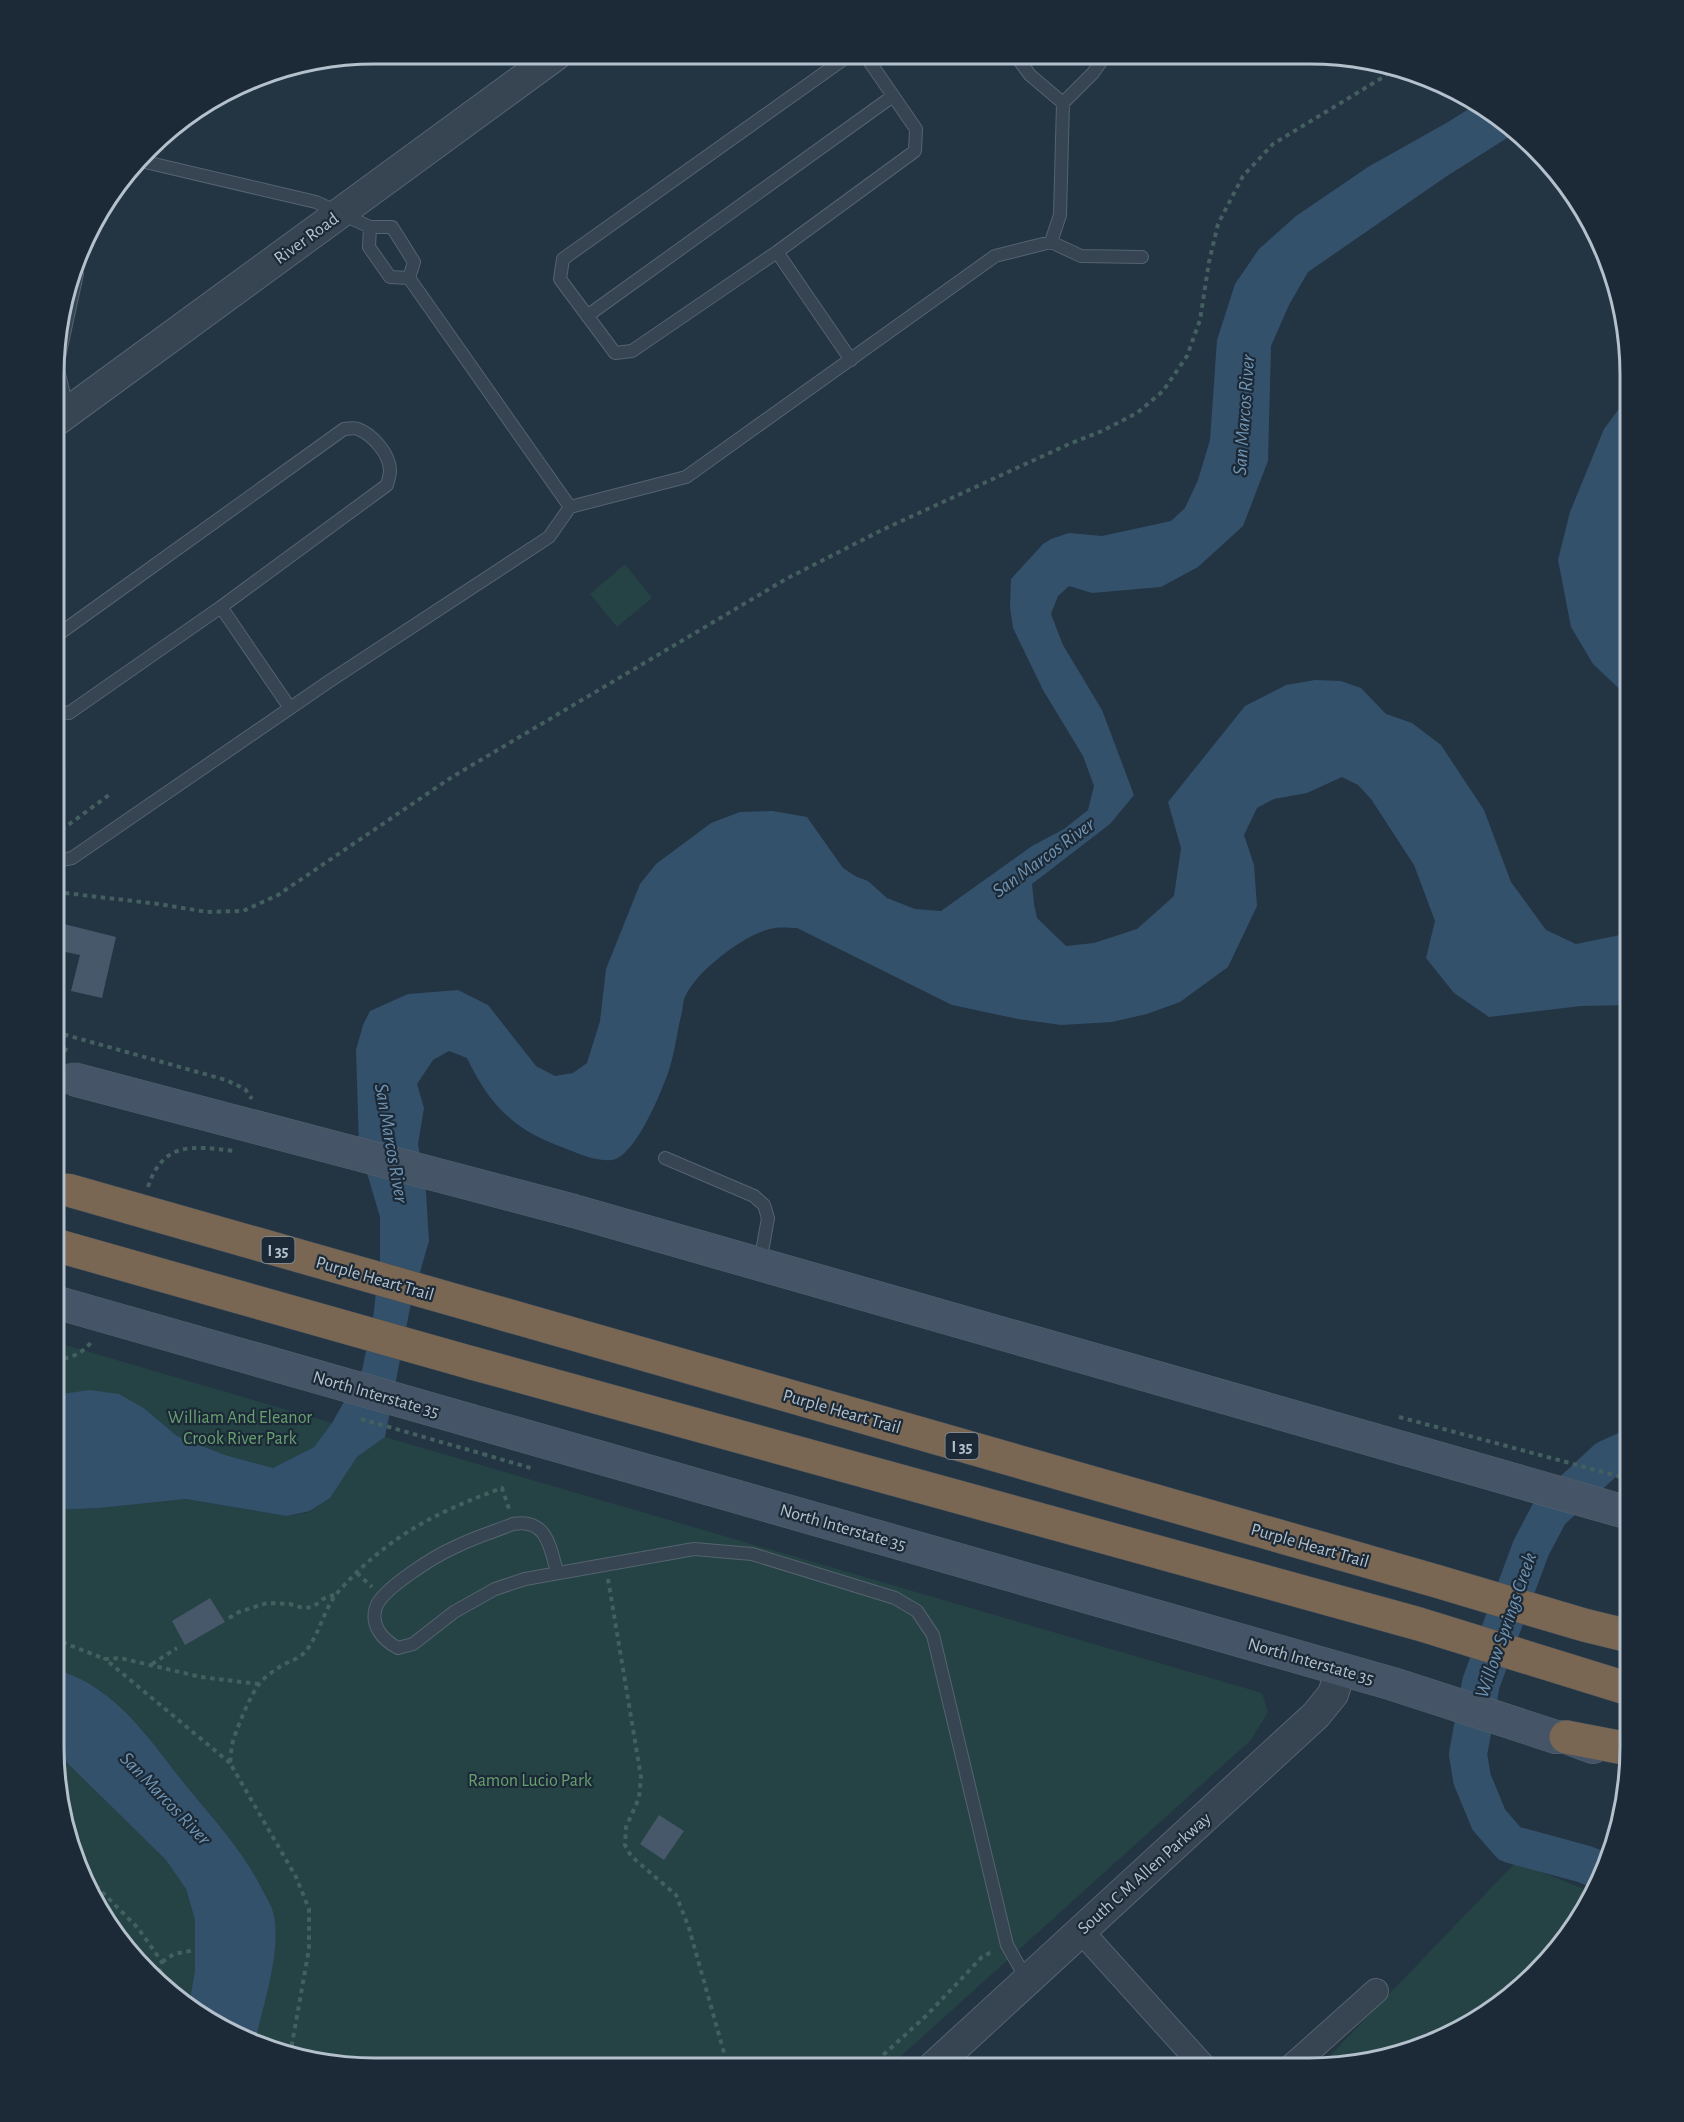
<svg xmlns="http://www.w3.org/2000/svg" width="1684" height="2122" viewBox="0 0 1684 2122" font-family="'Alegreya Sans',sans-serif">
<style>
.green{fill:#254344}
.water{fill:#34516b}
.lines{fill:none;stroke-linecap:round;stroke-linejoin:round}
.river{stroke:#34516b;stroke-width:38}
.building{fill:#465869}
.service-casing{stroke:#55636f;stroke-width:14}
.minor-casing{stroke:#55636f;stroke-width:26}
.tertiary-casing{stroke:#55636f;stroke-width:32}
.secondary-casing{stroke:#55636f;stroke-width:34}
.motorway-casing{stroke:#42505c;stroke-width:34}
.path{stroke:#435f5f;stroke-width:4;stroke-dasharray:4.5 4.5;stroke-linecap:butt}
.service{stroke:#374552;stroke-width:12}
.minor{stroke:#374552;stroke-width:24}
.tertiary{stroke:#374552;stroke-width:30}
.secondary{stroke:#455466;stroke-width:33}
.motorway{stroke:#796653;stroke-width:33}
.secondary-bridge-casing{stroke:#55636f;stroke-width:34;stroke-linecap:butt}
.motorway-bridge-casing{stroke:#42505c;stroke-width:34;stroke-linecap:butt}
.path-bridge{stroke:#435f5f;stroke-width:4;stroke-dasharray:4.5 4.5;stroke-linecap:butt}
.secondary-bridge{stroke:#455466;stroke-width:33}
.motorway-bridge{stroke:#796653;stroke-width:33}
.labels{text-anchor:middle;stroke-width:4.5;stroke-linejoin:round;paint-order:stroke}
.shield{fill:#1c2a37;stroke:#86939f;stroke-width:1.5}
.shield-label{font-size:16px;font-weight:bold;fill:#b4c0cc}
.street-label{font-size:18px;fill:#b4c0cc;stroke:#1c2a37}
.park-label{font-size:18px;fill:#68a06f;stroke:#1c2a37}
.water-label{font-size:20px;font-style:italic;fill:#7094b3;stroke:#1c2a37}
.rim{fill:none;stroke:#b4c0cc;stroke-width:3}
</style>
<rect width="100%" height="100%" fill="#233443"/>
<path class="green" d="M 625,564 L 652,598 L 617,627 L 590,594 Z
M 55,1342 L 332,1423 L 314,1447 L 273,1468 L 225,1455 L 177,1436 L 145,1409 L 55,1395 Z
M 385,1437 L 1262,1693 L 1268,1712 L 1251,1740 L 889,2067 L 354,2067 L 272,2051 L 255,2042 C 263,2007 283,1946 273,1912 C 271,1904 265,1895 261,1887 C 242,1850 215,1821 188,1788 C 161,1755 137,1719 103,1693 C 87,1681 73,1674 54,1669 L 54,1510 L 99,1508 L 186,1499 L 287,1516 L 310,1512 L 330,1498 L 357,1457 Z
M 55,1751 L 166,1860 L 186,1889 L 195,1920 L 195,1970 L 189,2006 L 134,1959 L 97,1907 L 65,1830 Z
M 1516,1862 L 1592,1892 L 1576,1925 L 1536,1974 L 1469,2025 L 1392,2057 L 1319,2067 Z"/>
<path class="water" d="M 1478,103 L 1487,108 L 1515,133 L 1447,176 L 1308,272 L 1289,305 L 1271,346 L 1268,461 L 1243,526 L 1198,567 L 1161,587 L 1092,593 L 1069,586 L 1058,596 L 1051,614 L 1063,645 L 1102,710 L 1134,795 L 1110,824 L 1032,884 L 1034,904 L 1037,918 L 1066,946 L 1094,943 L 1137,929 L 1174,896 L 1181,848 L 1168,802 L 1245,706 L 1286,685 L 1315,680 L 1341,681 L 1361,688 L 1386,714 L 1412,723 L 1441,745 L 1484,810 L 1511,882 L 1546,930 L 1576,944 L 1630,933 L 1630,1005 L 1581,1006 L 1489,1017 L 1454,993 L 1426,958 L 1435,921 L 1414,865 L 1371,799 L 1358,785 L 1342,777 L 1307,793 L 1274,799 L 1257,808 L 1244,835 L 1254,865 L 1257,906 L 1228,967 L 1180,1002 L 1147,1014 L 1112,1022 L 1061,1025 L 1018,1019 L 952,1005 L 797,928 C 790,928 782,927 775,928 C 747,932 698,970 686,995 C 683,1000 683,1007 682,1012 C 677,1031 675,1052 669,1070 C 662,1091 635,1157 612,1160 C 594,1162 576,1152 559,1146 C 512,1129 488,1102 467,1058 L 449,1051 L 433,1060 L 417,1084 L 424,1108 L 418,1144 L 426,1192 L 429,1241 L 411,1303 L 385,1437 L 357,1457 L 330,1498 L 310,1511 L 287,1516 L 186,1499 L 99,1508 L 54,1510 L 55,1395 L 90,1390 L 119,1394 L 145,1409 L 177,1436 L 225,1455 L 273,1468 L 314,1447 L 332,1423 L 362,1370 L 373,1318 L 380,1260 L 380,1217 L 359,1146 L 356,1050 L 363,1025 L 370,1011 L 408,994 L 458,990 L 488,1005 L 536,1066 L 555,1076 L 573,1073 L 587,1063 L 600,1021 L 606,969 L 640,884 L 656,864 L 711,823 L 740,812 L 773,811 L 807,817 L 843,868 L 857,877 L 868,881 L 887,898 L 915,909 L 941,911 L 1032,846 L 1064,829 L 1088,810 L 1094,786 L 1083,756 L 1043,690 L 1013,628 L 1010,607 L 1011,579 L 1043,544 L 1051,539 L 1069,533 L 1102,536 L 1171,521 L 1185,508 L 1198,480 L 1210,440 L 1217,340 L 1235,284 L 1259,249 L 1296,216 L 1368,167 L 1448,122 Z
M 1630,394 L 1627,601 L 1630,605 L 1630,699 L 1593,664 L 1571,627 L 1558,560 L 1570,512 L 1604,429 Z
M 54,1669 C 73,1674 87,1681 103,1693 C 138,1719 161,1755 188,1788 C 215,1821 242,1850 261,1887 C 265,1895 271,1904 273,1912 C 283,1946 263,2007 255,2042 L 197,2014 L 189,2006 L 195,1970 L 195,1920 L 186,1889 L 166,1860 L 55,1751 Z"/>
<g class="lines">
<path class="river" d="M 1602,1871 L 1584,1864 L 1510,1844 L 1489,1820 L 1472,1779 L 1468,1754 L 1481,1683 L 1531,1548 L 1550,1512 L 1607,1459 L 1629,1449"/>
</g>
<path class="building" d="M 56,922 L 116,937 L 102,998 L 71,991 L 80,955 L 56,950 Z
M 210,1598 L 225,1622 L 185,1645 L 172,1621 Z
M 659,1815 L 684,1831 L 664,1860 L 640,1844 Z"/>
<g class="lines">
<g class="service-casing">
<path id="service" d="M 1016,56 L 1030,75 L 1063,103
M 141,161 L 316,202 L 370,227 L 392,227 L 414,262 L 409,278
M 370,227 L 369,247 L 390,277 L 409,278
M 1051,242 L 1060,215 L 1063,103 L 1093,73 L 1105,56
M 777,252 L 915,151 L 916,129 L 867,58 L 848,56 L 563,259 L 560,279 L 615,353 L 632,351 L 777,252 L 851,360
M 409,278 L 570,507
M 587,316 L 893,96
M 68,411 L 57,366 L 77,274
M 221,607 L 290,708
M 56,712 L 69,713 L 221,607 L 387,485 C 388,481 390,475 390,471 C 390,454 373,435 358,429 C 354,427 349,429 344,429 L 56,636
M 56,861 L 72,858 L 331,680 L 549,537 L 570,507 L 686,477 L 995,256 L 1051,242 L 1081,256 L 1142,257
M 665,1158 L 754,1196 L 764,1205 L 768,1218 L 760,1263
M 557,1572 C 550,1547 547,1518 513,1524 C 493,1532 472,1538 453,1548 C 435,1556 382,1589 376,1607 C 370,1626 383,1640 398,1648 L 413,1644 L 454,1612 L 495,1589 L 525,1579 L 694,1549 L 752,1554 L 895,1598 L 917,1611 L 933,1635 L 1007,1945 L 1027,1980"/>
</g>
<g class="minor-casing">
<path id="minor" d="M 1081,1931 L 1204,2067
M 1291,2067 L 1376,1991"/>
</g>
<g class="tertiary-casing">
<path id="tertiary" d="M 57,420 L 556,55
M 933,2067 L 1316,1715 L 1333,1694 L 1341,1669"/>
</g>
<g class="secondary-casing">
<path id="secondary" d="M 574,1211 L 1629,1513
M 472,1421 L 1393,1684 L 1556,1737 L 1566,1737 L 1593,1747"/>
</g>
<g class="motorway-casing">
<path id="motorway" d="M 489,1310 L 1436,1581 L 1584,1625 L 1629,1636
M 472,1363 L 1419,1624 L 1629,1689
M 1566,1737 L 1629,1749"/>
</g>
<path class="path" d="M 56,825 L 60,831 L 109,795
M 56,892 L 159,904 L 207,912 L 243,911 L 278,895 L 452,777 L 786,579 L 882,530 L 1069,444 L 1102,431 L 1137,413 L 1163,391 L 1187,356 L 1200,320 L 1209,262 L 1218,224 L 1243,176 L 1273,144 L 1385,76 L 1391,68
M 55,1036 L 66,1035 L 226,1080 L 245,1089 L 252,1099
M 55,1045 L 71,1052
M 148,1187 C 163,1141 193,1146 234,1151
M 55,1360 C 72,1358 82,1354 93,1340
M 1399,1417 L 1629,1479
M 483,1454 L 534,1469
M 357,1573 L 372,1587
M 608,1579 L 641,1777 L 639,1798 L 626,1827 L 625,1845 L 631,1856 L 676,1895 L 689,1928 L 728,2067
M 229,1618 L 239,1612 L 267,1603 L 290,1604 L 303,1608 L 313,1607 L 323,1599 L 336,1594
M 54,1639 L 105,1659
M 152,1664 L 177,1648
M 230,1763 L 105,1659 L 120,1658 L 201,1677 L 258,1684
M 83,1873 L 138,1928 L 162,1962 L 157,1979
M 162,1962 L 174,1954 L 195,1950
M 290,2055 L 309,1949 L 309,1909 L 296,1877 L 230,1763 C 231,1757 231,1751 232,1745 C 234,1734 252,1691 260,1683 C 265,1677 272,1672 278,1668 C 286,1662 298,1660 305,1652 C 320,1634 323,1610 338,1592 C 387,1537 434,1513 502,1488 L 509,1509
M 870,2067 L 927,2015 L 982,1957 L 993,1951"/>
<use href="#service" class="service"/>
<use href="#minor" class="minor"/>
<use href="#tertiary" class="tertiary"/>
<use href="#secondary" class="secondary"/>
<use href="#motorway" class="motorway"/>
<g class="secondary-bridge-casing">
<path id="secondary-bridge" d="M 73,1079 L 574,1211
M 55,1302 L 472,1421"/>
</g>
<g class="motorway-bridge-casing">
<path id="motorway-bridge" d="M 68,1190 L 489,1310
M 55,1245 L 472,1363"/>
</g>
<path class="path-bridge" d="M 361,1419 L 483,1454"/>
<use href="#secondary-bridge" class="secondary-bridge"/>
<use href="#motorway-bridge" class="motorway-bridge"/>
</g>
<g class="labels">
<g class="shield">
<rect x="261.5" y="1237" width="33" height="26" rx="4.5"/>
<rect x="945.5" y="1433" width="33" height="26" rx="4.5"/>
</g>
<g class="shield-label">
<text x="278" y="1256">I 35</text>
<text x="962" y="1452">I 35</text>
</g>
<g class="street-label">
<text transform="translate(306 238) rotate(-36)" y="6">River Road</text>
<text transform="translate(375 1278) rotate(16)" y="6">Purple Heart Trail</text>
<text transform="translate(376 1394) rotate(16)" y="6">North Interstate 35</text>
<text transform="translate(842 1411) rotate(16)" y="6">Purple Heart Trail</text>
<text transform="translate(843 1527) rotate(16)" y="6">North Interstate 35</text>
<text transform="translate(1310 1545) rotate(16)" y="6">Purple Heart Trail</text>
<text transform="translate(1311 1661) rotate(16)" y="6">North Interstate 35</text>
<text transform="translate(1144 1873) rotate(-42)" y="6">South C M Allen Parkway</text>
</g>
<g class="park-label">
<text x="240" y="1423">William And Eleanor<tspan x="240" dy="21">Crook River Park</tspan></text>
<text x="530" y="1786">Ramon Lucio Park</text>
</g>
<g class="water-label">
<text transform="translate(1243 415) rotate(-86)" y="7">San Marcos River</text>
<text transform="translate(1043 857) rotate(-36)" y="7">San Marcos River</text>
<text transform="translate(392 1143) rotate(80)" y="7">San Marcos River</text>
<text transform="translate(1505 1625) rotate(-71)" y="7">Willow Springs Creek</text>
<text transform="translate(166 1798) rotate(46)" y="7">San Marcos River</text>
</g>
</g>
<path d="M0 0H1684V2122H0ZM375 64H1309A311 311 0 0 1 1620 375V1747A311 311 0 0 1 1309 2058H375A311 311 0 0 1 64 1747V375A311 311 0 0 1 375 64Z" fill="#1c2a37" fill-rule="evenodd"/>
<path class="rim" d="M375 64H1309A311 311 0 0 1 1620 375V1747A311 311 0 0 1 1309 2058H375A311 311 0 0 1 64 1747V375A311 311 0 0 1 375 64Z"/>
</svg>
